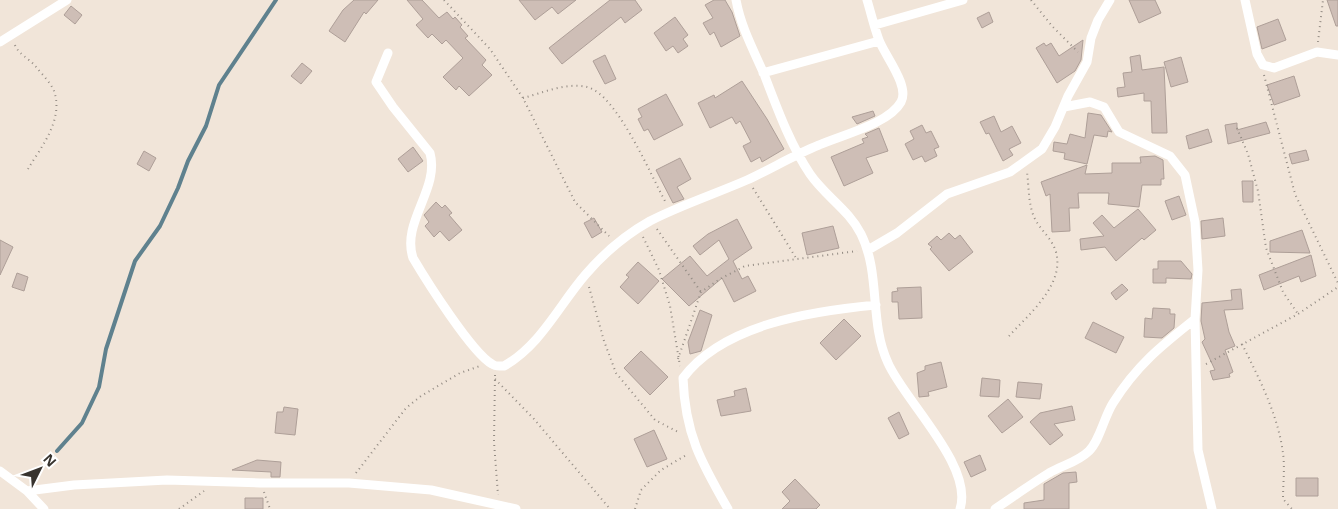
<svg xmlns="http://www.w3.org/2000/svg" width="1338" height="509" viewBox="0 0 1338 509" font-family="'Noto Sans',sans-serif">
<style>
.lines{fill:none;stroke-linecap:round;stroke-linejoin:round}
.stream{stroke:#5f818e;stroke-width:4}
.building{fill:#cebeb6;stroke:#ae9f98}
.path{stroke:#948c84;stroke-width:2;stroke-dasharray:1 4;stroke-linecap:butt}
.street{stroke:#fff;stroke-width:9}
</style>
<rect width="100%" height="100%" fill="#f1e5d9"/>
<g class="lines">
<path class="stream" d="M 57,451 L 82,423 L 99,387 L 106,349 L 135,261 L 160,226 L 178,188 L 188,161 L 206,126 L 219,85 L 276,0"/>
</g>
<path class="building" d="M 354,0 L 378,0 L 366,14 L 364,12 L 345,42 L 329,31 L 343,10 Z
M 407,0 L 422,0 L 439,18 L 447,12 L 453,19 L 455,17 L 462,25 L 460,27 L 468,36 L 465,38 L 486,60 L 482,65 L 492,75 L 469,96 L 459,86 L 456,90 L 443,77 L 463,58 L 446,40 L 442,44 L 432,34 L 428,38 L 416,25 L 423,19 Z
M 519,0 L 576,0 L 558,14 L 552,7 L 535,20 Z
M 610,0 L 635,0 L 642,10 L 625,23 L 621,17 L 562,64 L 549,48 Z
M 714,0 L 725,0 L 732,12 L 740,36 L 721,47 L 714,32 L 710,35 L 703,23 L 713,18 L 705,5 Z
M 1129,0 L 1155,0 L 1161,13 L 1139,23 Z
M 1327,0 L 1338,0 L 1338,26 L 1336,26 Z
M 71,6 L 82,15 L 75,24 L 64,15 Z
M 989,12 L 993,22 L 982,28 L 977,18 Z
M 675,17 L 688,35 L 683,39 L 688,46 L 678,53 L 673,46 L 666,51 L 654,33 Z
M 1278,19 L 1286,40 L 1262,49 L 1257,27 Z
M 1083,40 L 1081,60 L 1075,71 L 1057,83 L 1036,48 L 1044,43 L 1046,46 L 1051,43 L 1059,56 Z
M 605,55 L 616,79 L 605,84 L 593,61 Z
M 1140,55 L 1142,70 L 1164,67 L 1167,133 L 1152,133 L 1151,101 L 1144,101 L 1144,93 L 1118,97 L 1117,88 L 1125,87 L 1123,73 L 1132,72 L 1130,57 Z
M 1181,57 L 1188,82 L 1171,87 L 1164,62 Z
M 302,63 L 312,71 L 301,84 L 291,76 Z
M 1294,76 L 1300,96 L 1274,105 L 1267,85 Z
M 742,81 L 767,119 L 784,149 L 762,162 L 760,157 L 751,162 L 743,146 L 751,142 L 740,121 L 736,124 L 732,117 L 710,128 L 698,103 L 714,95 L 715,98 Z
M 666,94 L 683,125 L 654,140 L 648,129 L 644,131 L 638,119 L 642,117 L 638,109 Z
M 873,111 L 875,116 L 857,124 L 852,117 Z
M 1088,113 L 1101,115 L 1112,132 L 1108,131 L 1107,137 L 1094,135 L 1087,164 L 1064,159 L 1065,153 L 1053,151 L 1054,142 L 1067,144 L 1070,134 L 1085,138 Z
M 994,116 L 1001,132 L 1012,126 L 1021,143 L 1009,149 L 1013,155 L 1003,161 L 989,133 L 986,134 L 980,122 Z
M 1266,122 L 1270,133 L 1228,144 L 1225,125 L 1237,123 L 1237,130 Z
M 922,125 L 926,133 L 931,131 L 939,147 L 934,149 L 937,156 L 925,162 L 922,156 L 913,160 L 905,144 L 914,139 L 910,131 Z
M 879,128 L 888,151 L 866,158 L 873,173 L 844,186 L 831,157 L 864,143 L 862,139 L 868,137 L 865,134 Z
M 1208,129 L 1212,142 L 1189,149 L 1186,136 Z
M 413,147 L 423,161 L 408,172 L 398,159 Z
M 1306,150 L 1309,160 L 1292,164 L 1289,154 Z
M 144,151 L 156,158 L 149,171 L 137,164 Z
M 1155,156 L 1163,160 L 1164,179 L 1161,179 L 1161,185 L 1142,185 L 1139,207 L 1108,204 L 1109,193 L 1078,193 L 1079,208 L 1069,208 L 1070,231 L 1052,232 L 1050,194 L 1046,196 L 1041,182 L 1087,165 L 1085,174 L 1112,173 L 1112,163 L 1141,163 L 1140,157 Z
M 680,158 L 691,179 L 677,187 L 684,199 L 673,203 L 656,170 Z
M 1242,181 L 1253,181 L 1253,202 L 1243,202 Z
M 1179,196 L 1186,215 L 1172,220 L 1165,201 Z
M 436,202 L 442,208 L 445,205 L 452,213 L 449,215 L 462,230 L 449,241 L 440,231 L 434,237 L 425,226 L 429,222 L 424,215 Z
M 1138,209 L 1156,230 L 1144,240 L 1142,238 L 1116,261 L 1105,247 L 1081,250 L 1080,239 L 1104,236 L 1093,223 L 1102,215 L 1114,228 Z
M 594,218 L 602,232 L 592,238 L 584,223 Z
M 1223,218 L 1225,236 L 1202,239 L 1201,221 Z
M 737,219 L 752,248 L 733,261 L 742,279 L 748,276 L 756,291 L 734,302 L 722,278 L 689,306 L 662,279 L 690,256 L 707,276 L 729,259 L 719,240 L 700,255 L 693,246 L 708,234 Z
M 833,226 L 839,248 L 807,255 L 802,233 Z
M 1302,230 L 1310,253 L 1270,252 L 1270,241 Z
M 949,233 L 955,239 L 960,235 L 973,252 L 949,271 L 930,249 L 932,247 L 928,244 L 937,236 L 941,240 Z
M 0,240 L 13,247 L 0,275 Z
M 1311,255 L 1316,276 L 1301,282 L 1299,276 L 1264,290 L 1259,275 Z
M 1158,261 L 1181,261 L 1192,274 L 1191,279 L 1166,278 L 1166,283 L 1153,283 L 1153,269 L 1158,269 Z
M 638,262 L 659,281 L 638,304 L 620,287 L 629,277 L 626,275 Z
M 17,273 L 28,277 L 24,291 L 12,287 Z
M 1122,284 L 1128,290 L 1116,300 L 1111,293 Z
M 921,287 L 922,318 L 899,319 L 898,302 L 892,302 L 892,292 L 898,291 L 897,288 Z
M 1241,289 L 1243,309 L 1224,310 L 1229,332 L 1235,346 L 1225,350 L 1233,372 L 1229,374 L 1230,377 L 1213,380 L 1210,371 L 1215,370 L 1202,342 L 1205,339 L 1201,321 L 1202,303 L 1232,300 L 1231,290 Z
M 1153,308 L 1170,309 L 1170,314 L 1175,314 L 1174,328 L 1162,338 L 1144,337 L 1145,318 L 1152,319 Z
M 700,310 L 712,315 L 701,351 L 690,354 L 688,342 Z
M 844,319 L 861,336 L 836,360 L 820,343 Z
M 1093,322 L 1124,337 L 1116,353 L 1085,338 Z
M 641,351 L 668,377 L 650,395 L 624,368 Z
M 941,362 L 947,387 L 928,392 L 929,396 L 919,397 L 917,373 L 925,370 L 925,366 Z
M 982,378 L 1000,380 L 999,397 L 980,396 Z
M 1018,382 L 1042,384 L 1040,399 L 1016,397 Z
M 746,388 L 751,411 L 721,416 L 717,400 L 735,396 L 734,391 Z
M 1008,399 L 1023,417 L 1002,433 L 988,416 Z
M 1072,406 L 1075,420 L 1054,424 L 1063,435 L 1050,445 L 1030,422 L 1040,413 Z
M 284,407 L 298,409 L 295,435 L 275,433 L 277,412 L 283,412 Z
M 899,412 L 909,434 L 899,439 L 888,418 Z
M 654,430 L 667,459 L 647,467 L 634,439 Z
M 980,455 L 986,470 L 971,477 L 964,462 Z
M 257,460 L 281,462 L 280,477 L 271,477 L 271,472 L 232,470 Z
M 1076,472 L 1077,482 L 1069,483 L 1069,509 L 1024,509 L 1024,503 L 1044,500 L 1044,484 L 1063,473 Z
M 1296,478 L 1318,478 L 1318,496 L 1296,496 Z
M 795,479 L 820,505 L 816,509 L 782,509 L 790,501 L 782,492 Z
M 245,498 L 263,498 L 263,509 L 245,509 Z"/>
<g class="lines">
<path class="path" d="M 444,0 L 490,49 L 523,98 L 575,202 L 609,236
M 1031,0 L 1052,26 L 1078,52
M 1318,42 L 1323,0
M 15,45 C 19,55 29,58 36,67 C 41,73 51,83 54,91 C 64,120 41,147 28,169
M 1264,75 L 1295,194 L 1338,283
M 523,98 C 542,93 567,82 587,87 C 617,94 651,176 666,203
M 1237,128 L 1248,154 L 1258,191 L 1266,248 L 1283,292 L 1298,314
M 753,188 L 796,258
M 657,229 L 701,292
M 643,237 L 659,270 L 670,306 L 680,366
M 589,287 L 604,341 L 616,373 L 655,420 L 680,433
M 1009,336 C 1028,315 1065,285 1056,252 C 1052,238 1040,230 1034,217 C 1028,203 1029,186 1027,172
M 1242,344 C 1259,378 1278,415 1283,453 C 1285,468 1283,484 1283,499 L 1292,509
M 678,359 L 701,292 L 720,279 L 745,266 L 857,251
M 1206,364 L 1298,314 L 1338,287
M 495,375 L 494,442 L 498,495
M 495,379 L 534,419 L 610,509
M 356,473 L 406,408 L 421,396 L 460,373 L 480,366
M 264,492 L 270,509
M 179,509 L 204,491
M 635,509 L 641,490 L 661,470 L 688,454"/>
<path class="street" d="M 736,0 C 741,27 753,49 764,74 C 777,108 790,144 810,174 C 825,196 849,210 861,234 C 881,274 869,323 888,363 C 904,400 974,466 960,509
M 1245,0 L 1257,54 L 1263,65 L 1274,68 L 1317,52 L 1338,55
M 875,25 L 963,0
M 0,42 L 67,0
M 388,53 L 376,82 L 393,107 L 430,153 C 440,189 401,222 413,258 C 426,280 472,353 492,364 C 496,367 499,366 504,366 C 541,345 559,305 586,274 C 605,252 625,235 650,221 C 681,205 715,194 747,180 C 771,169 794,155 819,145 C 841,135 889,124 901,102 C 910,86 885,56 879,40 C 874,27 871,13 867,0
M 763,73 L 879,41
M 1064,107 L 1090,102 L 1104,107 L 1119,132 L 1170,156 L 1185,175 L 1195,222 L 1198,270 L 1195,319 L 1198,450 L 1212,509
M 868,250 L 897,233 L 947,194 L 1010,172 L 1042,149 L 1055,127 L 1068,96 L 1087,62 L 1091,38 L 1098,20 L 1110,0
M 0,471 L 27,491 L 44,509
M 27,491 L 74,485 L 167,480 L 260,483 L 349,483 L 431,490 L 516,509
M 728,509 C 701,462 685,434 683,378 C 723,324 813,311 876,305
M 995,509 C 1013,497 1031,484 1049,473 C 1063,465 1078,462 1089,451 C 1100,440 1104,417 1113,403 C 1137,365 1161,346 1195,319"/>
</g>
<g transform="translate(40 469) rotate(48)" stroke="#ffffff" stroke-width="4" paint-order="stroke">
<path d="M0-4L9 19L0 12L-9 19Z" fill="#37332e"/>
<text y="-8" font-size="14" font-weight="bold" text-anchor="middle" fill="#37332e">N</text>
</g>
</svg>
